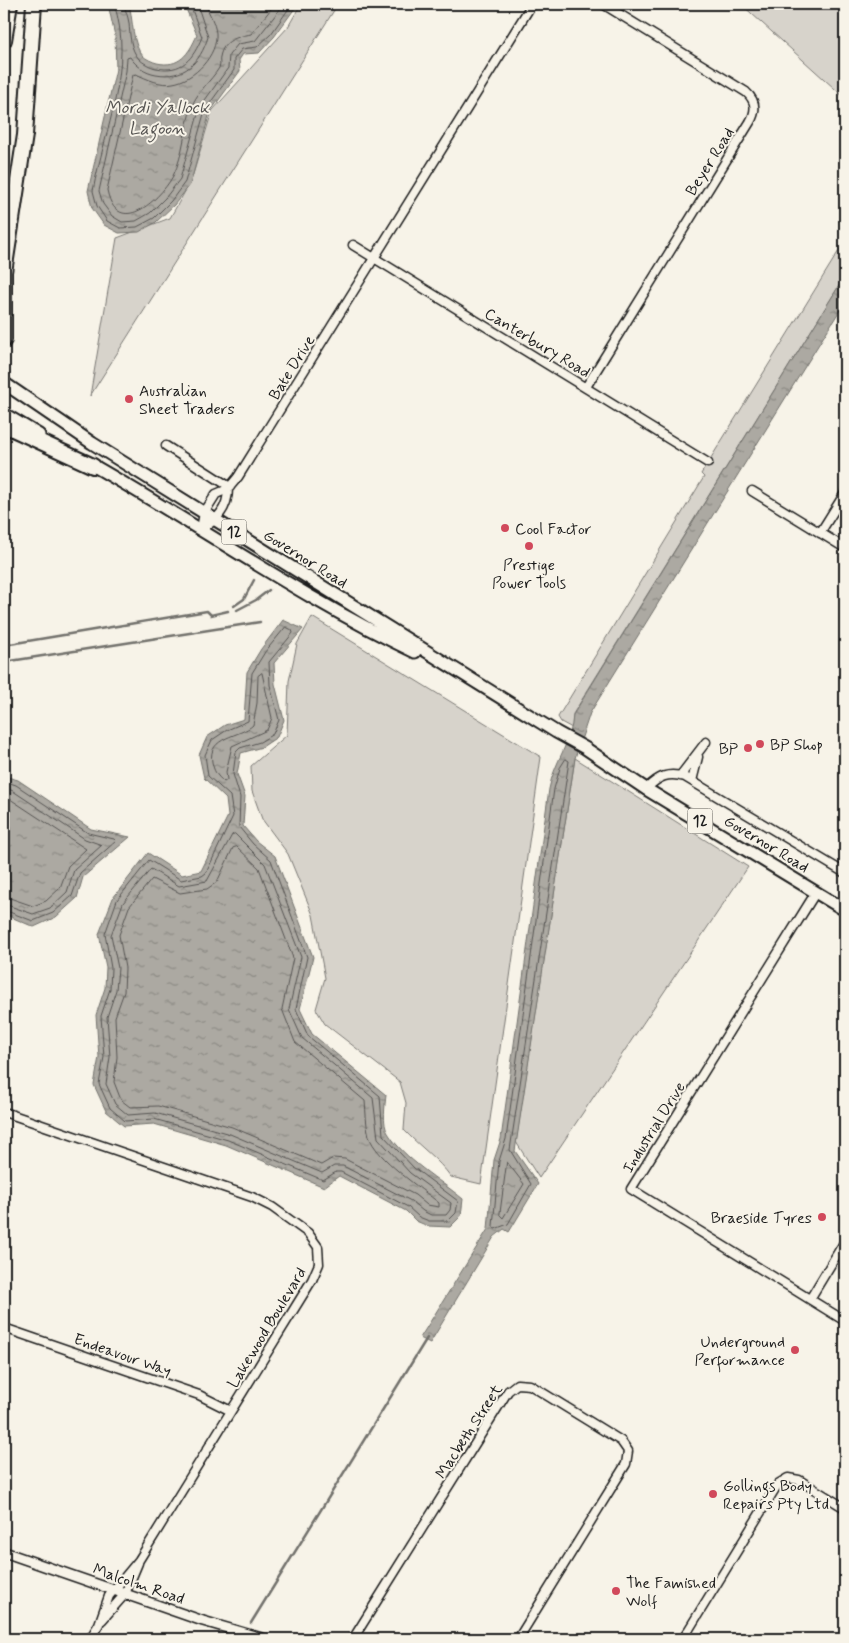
<svg xmlns="http://www.w3.org/2000/svg" width="849" height="1643" viewBox="0 0 849 1643" font-family="Mynerve,sans-serif">
<style>
.grass{fill:#d7d3cb;stroke:#7a7874}
.water{fill:url(#water-ripples);stroke:#72716c}
.lines{fill:none;stroke-linecap:round;stroke-linejoin:round}
.shore{stroke:#565452;stroke-width:1}
.stream{stroke:#72716c;stroke-width:2.5}
.minor-casing{stroke:#1c1c1c;stroke-width:11}
.tertiary-casing{stroke:#1c1c1c;stroke-width:12}
.primary-casing{stroke:#1c1c1c;stroke-width:15}
.motorway-casing{stroke:#1c1c1c;stroke-width:18}
.minor{stroke:#f7f3e8;stroke-width:8}
.tertiary{stroke:#f7f3e8;stroke-width:9}
.primary{stroke:#f7f3e8;stroke-width:11}
.motorway{stroke:#f7f3e8;stroke-width:14}
.poi-dot{fill:#d1495b;stroke:#f7f3e8;stroke-width:2}
.labels{text-anchor:middle;stroke-width:4;stroke-linejoin:round;paint-order:stroke}
.shield{fill:#f7f3e8;stroke:#5e5c59;stroke-width:1}
.shield-label{font-size:15px;font-weight:bold;fill:#1c1c1c}
.street-label{font-size:16px;fill:#1c1c1c;stroke:#f7f3e8}
.poi-label{font-size:16px;fill:#1c1c1c;stroke:#f7f3e8;text-anchor:start}
.water-label{font-size:18px;font-style:italic;fill:#565452;stroke:#f7f3e8}
</style>
<defs>
<pattern id="water-ripples" width="26" height="14" patternUnits="userSpaceOnUse" patternTransform="scale(1.25)"><rect width="26" height="14" fill="#aca9a2"/><path d="M2 4q2-2 4 0t4 0M15 11q2-2 4 0t4 0" fill="none" stroke="#8b8983"/></pattern>
</defs>
<rect width="100%" height="100%" fill="#f7f3e8"/>
<filter id="ink" filterUnits="userSpaceOnUse"><feTurbulence type="fractalNoise" baseFrequency=".02" numOctaves="2"/><feDisplacementMap in="SourceGraphic" scale="10" xChannelSelector="R" yChannelSelector="G"/><feConvolveMatrix kernelMatrix="1 2 1 2 8 2 1 2 1" color-interpolation-filters="sRGB"/></filter>
<g filter="url(#ink)">
<path class="grass" d="M 301,4 L 338,4 L 90,396 L 117,238 L 170,218 L 191,181 L 212,111 L 288,27 Z
M 741,4 L 845,4 L 845,98 Z
M 845,241 L 845,276 L 573,714 L 572,728 L 561,722 L 558,717 L 704,477 L 701,474 Z
M 312,617 L 541,757 L 481,1184 L 451,1177 C 438,1159 419,1146 404,1130 L 406,1103 L 400,1082 L 325,1024 L 316,1009 L 325,978 L 313,915 L 288,854 L 262,819 L 252,791 L 251,766 L 287,735 L 289,681 L 297,644 Z
M 575,758 L 748,867 L 539,1178 L 516,1142 Z"/>
<path class="water" d="M 108,4 L 129,4 C 133,19 132,45 143,56 C 146,59 153,62 157,63 C 179,68 189,54 197,35 L 184,4 L 298,4 L 274,37 L 259,53 L 243,54 L 239,60 L 240,71 L 210,112 L 190,185 L 174,205 L 156,222 L 139,232 L 119,233 L 104,225 L 92,208 L 88,191 L 116,69 L 115,36 Z
M 845,276 L 845,302 L 590,713 L 575,758 L 515,1151 L 538,1184 L 509,1232 L 504,1229 L 494,1237 L 430,1343 L 420,1338 L 488,1229 L 494,1160 L 501,1139 L 549,789 C 554,762 572,742 573,715 Z
M 283,620 L 303,629 L 274,663 L 275,684 L 284,720 L 277,737 L 262,747 L 241,753 L 237,774 L 245,796 L 243,826 L 256,841 L 275,856 L 313,957 L 300,1009 L 312,1034 L 386,1095 C 385,1105 382,1124 388,1133 C 404,1159 440,1180 463,1199 L 461,1216 L 450,1227 L 428,1226 L 416,1221 L 406,1211 L 339,1176 L 324,1187 L 226,1145 L 154,1124 L 124,1126 L 106,1111 L 94,1085 L 99,1057 L 96,1015 L 105,988 L 106,967 L 99,934 L 113,898 L 148,853 L 182,875 L 201,871 L 228,816 L 226,799 L 204,778 L 199,755 L 207,737 L 225,725 L 244,719 L 247,672 L 261,649 Z
M 4,776 L 18,780 L 91,829 L 130,837 L 83,877 L 77,898 L 56,917 L 34,927 L 4,914 Z"/>
<g class="lines">
<path class="shore" d="M 114,4 C 135,65 104,131 93,191 L 97,206 L 107,221 L 120,228 L 137,227 L 154,218 L 171,201 L 185,182 L 205,110 L 234,70 L 234,59 L 242,49 L 257,47 L 271,34 L 292,4
M 124,4 C 125,10 128,16 129,23 C 130,35 130,49 139,59 C 143,63 151,67 156,68 C 182,73 193,59 202,37 L 190,4
M 197,4 L 208,37 C 200,63 184,79 156,74 C 145,72 136,66 130,57 L 127,58 L 126,71 L 99,191 L 103,204 L 112,216 L 122,222 L 136,221 L 150,213 L 166,197 L 180,179 L 200,107 L 228,68 L 229,55 L 238,44 L 255,41 L 284,4
M 205,4 C 209,13 215,23 216,33 C 218,55 194,80 173,83 C 161,86 147,79 136,74 L 133,75 L 107,190 C 117,239 160,200 173,176 C 184,154 184,128 192,106 C 197,92 211,81 219,68 C 221,64 219,61 220,57 C 223,40 237,37 251,34 L 275,4
M 286,627 L 292,630 L 293,633 L 269,662 L 270,685 L 279,720 L 273,734 L 260,742 L 240,748 L 236,752 L 233,774 L 240,797 L 239,827 L 253,844 L 271,860 L 307,957 L 296,1009 L 308,1036 L 380,1096 L 383,1135 L 414,1168 L 458,1201 L 456,1213 L 448,1221 L 429,1221 L 419,1217 L 408,1207 L 341,1172 L 336,1172 L 323,1180 L 228,1140 L 154,1119 L 125,1121 L 110,1108 L 99,1084 L 104,1057 L 101,1016 L 110,989 L 111,968 L 105,934 L 117,900 L 149,860 L 181,880 L 202,876 L 206,873 L 233,816 L 230,796 L 208,776 L 205,755 L 212,740 L 227,730 L 248,721 L 252,673 L 265,652 Z
M 262,673 L 272,718 L 267,730 L 232,746 L 226,772 L 227,780 L 224,782 C 216,775 214,771 212,762 C 207,736 241,737 253,725 L 257,703 L 258,676 Z
M 566,759 L 569,761 L 510,1150 L 531,1184 L 508,1224 L 495,1229 L 493,1226 L 499,1161 L 506,1139 L 554,789 L 560,768 Z
M 4,781 L 16,785 L 88,833 L 114,839 L 116,841 L 80,873 L 72,896 L 53,913 L 33,921 L 4,910
M 4,787 L 13,791 L 85,839 L 102,845 L 74,870 L 67,892 L 50,908 L 33,914 L 4,904
M 4,795 L 86,849 L 68,866 L 60,888 L 46,901 L 33,906 L 4,896
M 235,834 L 265,864 L 301,957 L 289,1009 L 302,1038 L 373,1098 L 378,1138 L 410,1173 L 451,1203 L 450,1210 L 446,1215 L 431,1215 L 423,1211 L 411,1201 L 343,1166 L 334,1166 L 322,1173 L 230,1134 L 155,1113 L 128,1115 L 115,1104 L 106,1084 L 110,1057 L 107,1017 L 116,990 L 118,968 L 111,935 L 123,903 L 151,869 L 179,886 L 207,881 L 232,835 Z
M 237,847 L 259,868 L 293,958 L 282,1009 L 295,1042 L 365,1101 C 366,1112 366,1126 369,1136 C 375,1158 422,1189 439,1203 L 439,1207 L 427,1205 L 415,1195 L 345,1159 L 333,1158 L 321,1165 L 232,1127 L 158,1106 L 130,1107 L 121,1100 L 114,1082 L 117,1057 L 115,1017 L 124,992 L 125,968 L 119,935 L 129,907 L 152,879 L 180,893 L 207,889 L 217,882 L 233,848 Z
M 507,1162 L 524,1184 L 503,1218 L 500,1215 Z"/>
<path class="stream" d="M 234,606 L 244,599 L 254,580
M 237,610 L 256,600 L 269,590
M 4,645 L 207,611 L 211,615 L 228,611
M 4,662 L 260,622
M 251,1623 L 427,1338"/>
<g class="minor-casing">
<path id="minor" d="M 353,245 L 708,463
M 586,387 L 750,122 C 757,110 756,101 746,92 L 603,4
M 166,446 L 230,487
M 752,491 L 845,548
M 201,529 L 204,513 L 216,494 L 228,489 L 238,477 L 532,4
M 201,529 C 218,520 228,508 228,489
M 820,533 L 845,493
M 680,776 L 706,742
M 692,781 L 698,757
M 646,789 C 659,776 668,772 685,777 L 845,873
M 816,892 L 631,1189 L 845,1321
M 4,1112 L 252,1197 L 272,1207 L 308,1233 L 318,1247 L 319,1264 L 312,1280 L 139,1560 L 109,1596 L 99,1624 L 90,1639
M 810,1299 L 845,1241
M 4,1328 L 199,1395 L 231,1411
M 102,1620 L 125,1594 L 138,1563
M 353,1639 L 508,1391 L 517,1384 L 530,1385 L 621,1441 L 628,1451 L 626,1464 L 518,1639
M 683,1639 L 778,1484 L 788,1478 L 799,1480 L 845,1508"/>
</g>
<g class="tertiary-casing">
<path id="tertiary" d="M 4,1552 L 203,1621 L 265,1639"/>
</g>
<g class="primary-casing">
<path id="primary" d="M 4,383 L 92,443 L 556,732 L 585,748 L 646,789 L 845,910
M 4,414 L 39,435
M 87,462 C 197,524 301,598 415,652"/>
</g>
<g class="motorway-casing">
<path id="motorway" d="M 4,40 L 10,4
M 4,272 L 25,135 L 34,4
M 4,340 L 4,269
M 4,425 L 93,466"/>
</g>
<use href="#minor" class="minor"/>
<use href="#tertiary" class="tertiary"/>
<use href="#primary" class="primary"/>
<use href="#motorway" class="motorway"/>
</g>
</g>
<g class="poi-dot">
<circle cx="129" cy="399" r="5"/>
<circle cx="505" cy="528" r="5"/>
<circle cx="529" cy="546" r="5"/>
<circle cx="760" cy="744" r="5"/>
<circle cx="748" cy="748" r="5"/>
<circle cx="822" cy="1217" r="5"/>
<circle cx="795" cy="1350" r="5"/>
<circle cx="713" cy="1494" r="5"/>
<circle cx="616" cy="1591" r="5"/>
</g>
<g class="labels">
<g class="shield">
<rect x="221.5" y="519.5" width="25" height="25" rx="4"/>
<rect x="687.5" y="808.5" width="25" height="25" rx="4"/>
</g>
<g class="shield-label">
<text x="234" y="537">12</text>
<text x="700" y="826">12</text>
</g>
<g class="street-label">
<text transform="translate(709 161) rotate(-58)" y="6">Beyer Road</text>
<text transform="translate(538 342) rotate(31)" y="6">Canterbury Road</text>
<text transform="translate(291 367) rotate(-58)" y="6">Bate Drive</text>
<text transform="translate(306 558) rotate(32)" y="6">Governor Road</text>
<text transform="translate(767 843) rotate(31)" y="6">Governor Road</text>
<text transform="translate(653 1127) rotate(-58)" y="6">Industrial Drive</text>
<text transform="translate(266 1327) rotate(-59)" y="6">Lakewood Boulevard</text>
<text transform="translate(123 1354) rotate(19)" y="6">Endeavour Way</text>
<text transform="translate(468 1431) rotate(-57)" y="6">Macbeth Street</text>
<text transform="translate(139 1583) rotate(19)" y="6">Malcolm Road</text>
</g>
<g class="poi-label">
<text x="139" y="396">Australian<tspan x="139" dy="18">Sheet Traders</tspan></text>
<text x="515" y="534">Cool Factor</text>
<text x="529" y="570" text-anchor="middle">Prestige<tspan x="529" dy="18">Power Tools</tspan></text>
<text x="770" y="750">BP Shop</text>
<text x="738" y="754" text-anchor="end">BP</text>
<text x="812" y="1223" text-anchor="end">Braeside Tyres</text>
<text x="785" y="1347" text-anchor="end">Underground<tspan x="785" dy="18">Performance</tspan></text>
<text x="723" y="1491">Gollings Body<tspan x="723" dy="18">Repairs Pty Ltd</tspan></text>
<text x="626" y="1588">The Famished<tspan x="626" dy="18">Wolf</tspan></text>
</g>
<g class="water-label">
<text x="157" y="113">Mordi Yallock<tspan x="157" dy="21">Lagoon</tspan></text>
</g>
</g>
<rect width="849" height="1643" fill="none" stroke="#f7f3e8" stroke-width="20"/>
<rect x="10" y="10" width="829" height="1623" fill="none" stroke="#1c1c1c" stroke-width="2" filter="url(#ink)"/>
</svg>
